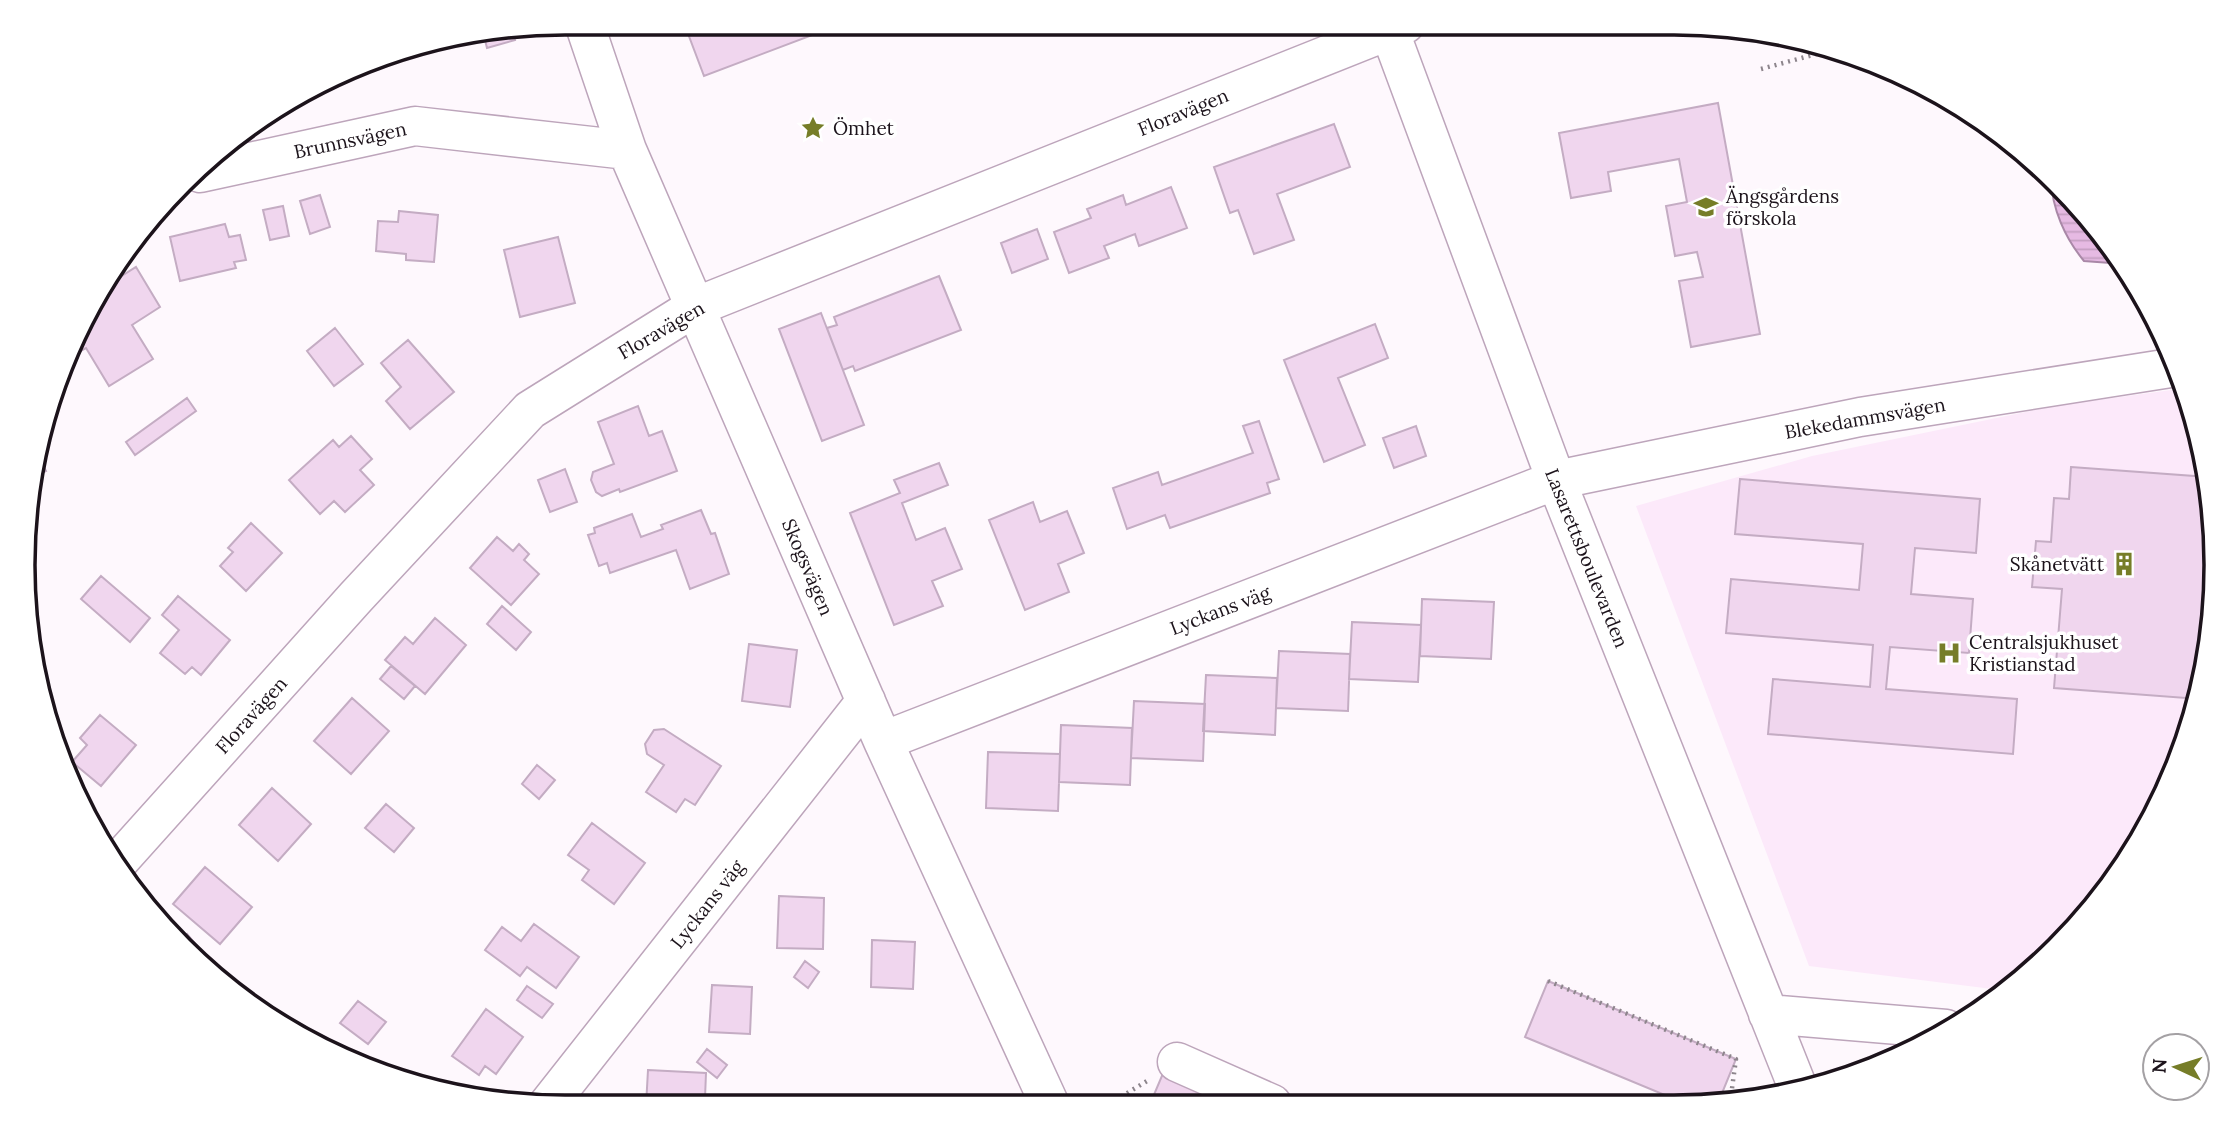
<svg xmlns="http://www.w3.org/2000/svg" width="2239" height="1130" viewBox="0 0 2239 1130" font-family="Lora,serif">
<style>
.built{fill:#fce9fa}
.water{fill:url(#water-rules);stroke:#a988a7;stroke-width:2}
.building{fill:#f0d6ee;stroke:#c4acc3;stroke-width:2}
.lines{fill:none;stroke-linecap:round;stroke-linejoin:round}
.minor-casing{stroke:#bda5bb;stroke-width:41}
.path{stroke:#8d858c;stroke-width:4.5;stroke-dasharray:2 5;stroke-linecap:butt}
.minor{stroke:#fff;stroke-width:38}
.labels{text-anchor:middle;stroke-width:7;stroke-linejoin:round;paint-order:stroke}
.street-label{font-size:19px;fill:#1c131b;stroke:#fff}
.poi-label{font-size:19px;fill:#1c131b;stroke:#fff;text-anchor:start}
.rim{fill:none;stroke:#1c131b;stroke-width:3.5}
</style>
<defs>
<pattern id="water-rules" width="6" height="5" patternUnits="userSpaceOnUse" patternTransform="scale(1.75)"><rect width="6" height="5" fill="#e6bae3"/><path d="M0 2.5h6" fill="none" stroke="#c59fc2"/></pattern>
</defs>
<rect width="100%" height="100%" fill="#fef8fd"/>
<path class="built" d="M 2186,388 L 2212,494 L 2215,600 L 2198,705 L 2161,804 L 2104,895 L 2008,991 L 1809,966 L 1636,506 L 1812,456 L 2054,406 Z"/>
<path class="water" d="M 2051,179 L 2081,207 L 2115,254 L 2110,263 L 2084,261 C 2065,238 2052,209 2051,179 Z"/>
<path class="building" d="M 684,23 L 844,23 L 704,76 Z
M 513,31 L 515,40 L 487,48 L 484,36 Z
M 1718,103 L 1760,334 L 1691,347 L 1679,281 L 1703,277 L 1697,252 L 1675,256 L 1666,206 L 1687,202 L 1679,159 L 1608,172 L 1611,191 L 1571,198 L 1559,133 Z
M 1334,124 L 1350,167 L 1277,194 L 1294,240 L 1254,254 L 1238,210 L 1230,213 L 1214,167 Z
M 1171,187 L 1187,228 L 1139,246 L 1135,234 L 1104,246 L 1109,258 L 1069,273 L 1054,232 L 1091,218 L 1087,209 L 1123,195 L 1126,205 Z
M 320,195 L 330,227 L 310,234 L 300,201 Z
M 283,206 L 289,236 L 270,240 L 263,210 Z
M 399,211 L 438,215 L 434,262 L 406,260 L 406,254 L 376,251 L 378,221 L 398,222 Z
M 225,224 L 229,237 L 240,235 L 246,260 L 234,262 L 236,268 L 180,281 L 170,237 Z
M 1037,229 L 1048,259 L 1012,273 L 1001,243 Z
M 558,237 L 575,303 L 520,317 L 504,250 Z
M 136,267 L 160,307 L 132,325 L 153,359 L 109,386 L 86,348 L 75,354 L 70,346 L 101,289 Z
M 939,276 L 961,330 L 855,371 L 853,366 L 843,370 L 827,328 L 837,325 L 834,317 Z
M 821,313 L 864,425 L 822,441 L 779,329 Z
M 1375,324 L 1388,358 L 1338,378 L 1365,445 L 1324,462 L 1284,360 Z
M 335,328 L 363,364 L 334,386 L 307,351 Z
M 408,340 L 454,392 L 410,429 L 386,401 L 401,387 L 381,363 Z
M 187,398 L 196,411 L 135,455 L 126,442 Z
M 638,406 L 649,436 L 662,431 L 677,471 L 620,492 L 619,489 L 602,496 L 596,492 L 591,480 L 593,472 L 614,464 L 598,422 Z
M 1259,421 L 1279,479 L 1267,483 L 1270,493 L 1170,528 L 1165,515 L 1127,529 L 1113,488 L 1158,472 L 1162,485 L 1253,453 L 1243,426 Z
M 1416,426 L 1426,456 L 1394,468 L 1383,438 Z
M 351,436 L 372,459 L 360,470 L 374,485 L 345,512 L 334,501 L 320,514 L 289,480 L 333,440 L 339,447 Z
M 36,451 L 46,471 L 33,477 L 33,459 Z
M 939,463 L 948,485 L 902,503 L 916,540 L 945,528 L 962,569 L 932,581 L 943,606 L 894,625 L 850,513 L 900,493 L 894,480 Z
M 2071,467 L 2208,477 L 2212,494 L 2215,600 L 2199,699 L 2054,688 L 2062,589 L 2032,587 L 2036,541 L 2051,542 L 2054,498 L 2069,499 Z
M 565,469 L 577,502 L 550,512 L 538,480 Z
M 1740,479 L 1980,499 L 1976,553 L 1915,548 L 1911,594 L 1973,599 L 1969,653 L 1890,647 L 1886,689 L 2017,699 L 2013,754 L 1768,734 L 1773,679 L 1870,687 L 1873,645 L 1726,633 L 1731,579 L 1859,590 L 1863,544 L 1735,534 Z
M 1033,502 L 1040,522 L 1067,511 L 1084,553 L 1058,564 L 1069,592 L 1025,610 L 989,520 Z
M 701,510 L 711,534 L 715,533 L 729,574 L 690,589 L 676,550 L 610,573 L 607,563 L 599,566 L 588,535 L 595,533 L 594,528 L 632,514 L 641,537 L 663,529 L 661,525 Z
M 251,523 L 282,553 L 246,591 L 220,566 L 233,552 L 228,548 Z
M 497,537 L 513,551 L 519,544 L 529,554 L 524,560 L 539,574 L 511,605 L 470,568 Z
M 101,576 L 150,618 L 130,642 L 81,599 Z
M 178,596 L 230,640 L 201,675 L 192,667 L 185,674 L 160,653 L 179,630 L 162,615 Z
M 1422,599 L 1494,602 L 1491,659 L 1420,656 Z
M 502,606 L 531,632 L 516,650 L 487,624 Z
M 435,618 L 466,645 L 425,694 L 385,660 L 405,637 L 413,644 Z
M 1352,622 L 1421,625 L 1418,682 L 1349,679 Z
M 749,644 L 797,650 L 790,707 L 742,701 Z
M 1279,651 L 1350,654 L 1348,711 L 1276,708 Z
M 391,666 L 415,686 L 404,699 L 380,679 Z
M 1206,675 L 1277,678 L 1275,735 L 1203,731 Z
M 352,698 L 389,731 L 351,774 L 314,741 Z
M 1134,701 L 1205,704 L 1203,761 L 1131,758 Z
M 100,715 L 136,745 L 101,786 L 72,762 L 87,745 L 80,738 Z
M 1061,725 L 1132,728 L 1130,785 L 1059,782 Z
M 664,729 L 721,766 L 695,805 L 685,799 L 676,812 L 646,792 L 664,765 L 647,754 L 645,744 L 654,730 Z
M 988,752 L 1060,754 L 1058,811 L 986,808 Z
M 537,765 L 555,780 L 539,799 L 522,784 Z
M 272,788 L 311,824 L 278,861 L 239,825 Z
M 386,804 L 414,828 L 394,852 L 365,828 Z
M 592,823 L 645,863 L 614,904 L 582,880 L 589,870 L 568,855 Z
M 205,867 L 252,907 L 220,944 L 173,904 Z
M 779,896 L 824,898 L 823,949 L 777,948 Z
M 534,924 L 579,957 L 556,988 L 527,967 L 520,976 L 485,950 L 502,927 L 521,941 Z
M 187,934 L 211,963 L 207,966 L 177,942 Z
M 872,940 L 915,942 L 913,989 L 871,987 Z
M 805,961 L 819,972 L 808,988 L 794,977 Z
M 1548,981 L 1736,1059 L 1718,1103 L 1684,1103 L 1525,1037 Z
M 712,985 L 752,987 L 750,1034 L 709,1032 Z
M 527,986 L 553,1004 L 542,1018 L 517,1000 Z
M 358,1001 L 386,1022 L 368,1044 L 340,1023 Z
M 486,1009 L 523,1037 L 496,1074 L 485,1066 L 479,1075 L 452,1056 Z
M 707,1049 L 727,1065 L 717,1078 L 697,1062 Z
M 648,1070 L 706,1073 L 705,1098 L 688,1097 L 687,1106 L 646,1106 Z
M 1164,1071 L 1242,1104 L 1150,1104 Z"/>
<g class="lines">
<g class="minor-casing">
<path id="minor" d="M 584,23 L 627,150 L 883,741 L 1050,1105
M 1387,24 L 1556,480 L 1798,1088
M 200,173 L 415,126 L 627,150
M 883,741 L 1556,480 L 1860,417 L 2177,367
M 119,861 L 356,597 L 530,410 L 695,307 L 1405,24
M 1768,1014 L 1946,1029
M 1177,1062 L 1272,1104
M 547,1106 L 866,701"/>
</g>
<path class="path" d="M 1761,69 L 1835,49
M 1548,981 L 1736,1059 L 1730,1103
M 1109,1104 L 1147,1081"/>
<use href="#minor" class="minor"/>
</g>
<defs>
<g id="sight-bare" transform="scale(1.89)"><path d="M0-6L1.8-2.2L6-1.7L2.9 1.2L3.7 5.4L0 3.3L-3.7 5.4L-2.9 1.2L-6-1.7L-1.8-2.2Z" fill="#767d28" stroke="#fff" stroke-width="2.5" paint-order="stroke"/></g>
<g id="school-bare" transform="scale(1.89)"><path d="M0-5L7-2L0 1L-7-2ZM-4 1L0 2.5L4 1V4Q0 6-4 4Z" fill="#767d28" stroke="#fff" stroke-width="2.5" paint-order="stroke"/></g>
<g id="building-bare" transform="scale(1.89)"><path d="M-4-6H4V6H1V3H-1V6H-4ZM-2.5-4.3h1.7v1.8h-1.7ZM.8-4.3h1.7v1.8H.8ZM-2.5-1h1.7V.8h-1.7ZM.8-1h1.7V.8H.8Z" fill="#767d28" stroke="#fff" stroke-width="2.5" paint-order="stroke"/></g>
<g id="hospital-bare" transform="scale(1.89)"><path d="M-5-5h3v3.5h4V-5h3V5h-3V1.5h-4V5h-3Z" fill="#767d28" stroke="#fff" stroke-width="2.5" paint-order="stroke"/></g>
</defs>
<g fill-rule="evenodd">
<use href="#sight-bare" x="813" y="128"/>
<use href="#school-bare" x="1706" y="207"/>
<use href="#building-bare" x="2124" y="564"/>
<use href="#hospital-bare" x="1949" y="653"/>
</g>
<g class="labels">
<g class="street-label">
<text transform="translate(1183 112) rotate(-22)" y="7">Floravägen</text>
<text transform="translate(350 140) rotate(-12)" y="7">Brunnsvägen</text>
<text transform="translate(661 330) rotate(-30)" y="7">Floravägen</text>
<text transform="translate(1865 418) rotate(-10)" y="7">Blekedammsvägen</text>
<text transform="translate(1587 558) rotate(68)" y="7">Lasarettsboulevarden</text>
<text transform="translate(808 567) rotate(67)" y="7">Skogsvägen</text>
<text transform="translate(1220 610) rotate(-21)" y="7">Lyckans väg</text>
<text transform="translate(251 715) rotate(-48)" y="7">Floravägen</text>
<text transform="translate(707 904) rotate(-52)" y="7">Lyckans väg</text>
</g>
<g class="poi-label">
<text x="833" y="135">Ömhet</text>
<text x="1726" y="203">Ängsgårdens<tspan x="1726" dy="22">förskola</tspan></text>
<text x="2104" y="571" text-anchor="end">Skånetvätt</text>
<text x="1969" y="649">Centralsjukhuset<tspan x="1969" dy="22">Kristianstad</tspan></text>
</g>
</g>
<path d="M0 0H2239V1130H0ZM565 35H1674A530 530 0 0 1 2204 565V565A530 530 0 0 1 1674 1095H565A530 530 0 0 1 35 565V565A530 530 0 0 1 565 35Z" fill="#fff" fill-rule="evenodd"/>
<path class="rim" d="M565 35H1674A530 530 0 0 1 2204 565V565A530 530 0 0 1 1674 1095H565A530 530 0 0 1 35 565V565A530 530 0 0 1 565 35Z"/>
<g transform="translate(2176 1067) rotate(274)"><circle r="33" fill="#ffffff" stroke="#a4a1a4" stroke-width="2"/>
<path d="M0-5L12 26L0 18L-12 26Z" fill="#767d28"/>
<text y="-10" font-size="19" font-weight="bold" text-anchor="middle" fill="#1c131b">N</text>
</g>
</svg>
